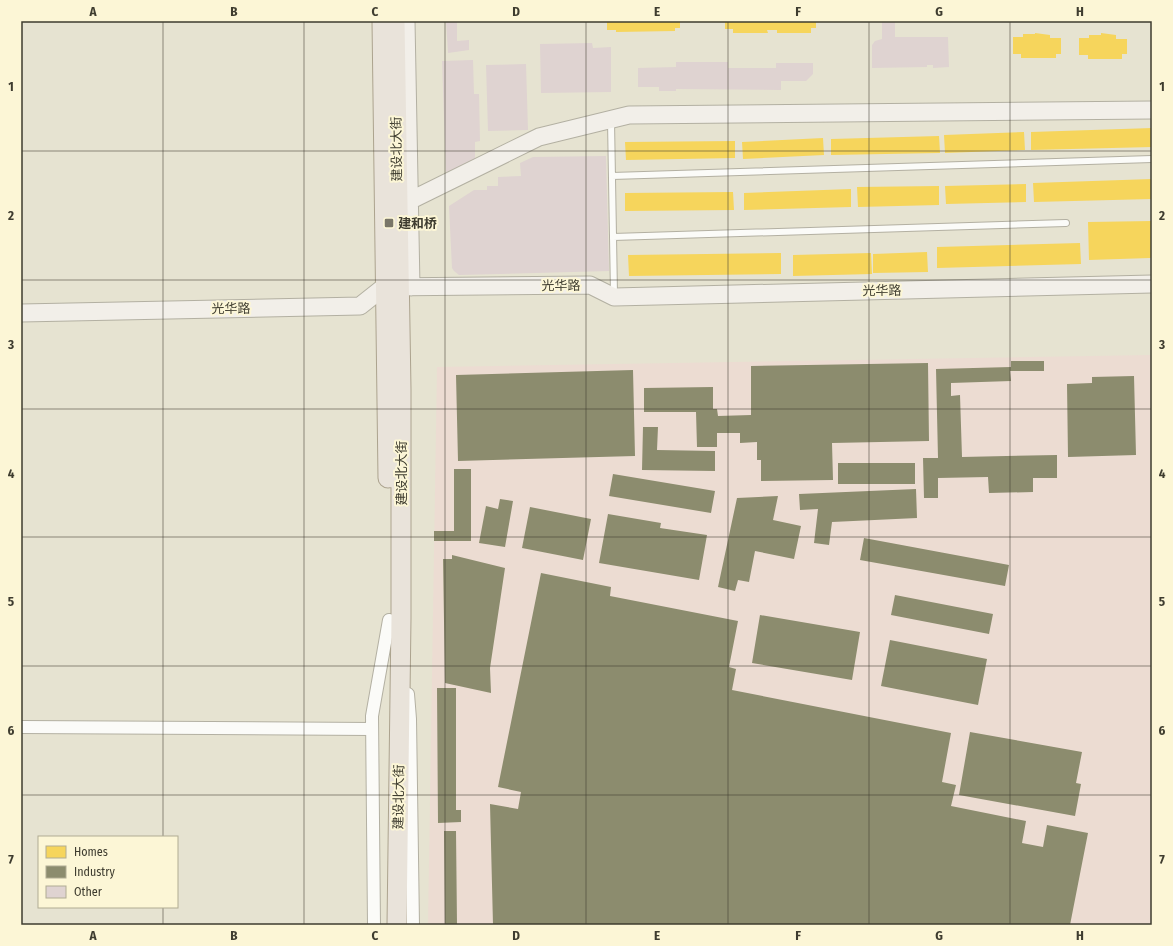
<svg xmlns="http://www.w3.org/2000/svg" width="1173" height="946" viewBox="0 0 1173 946" font-family="'Fira Sans Condensed','Noto Sans SC',sans-serif">
<style>
.industrial{fill:#ecdcd2}
.homes{fill:#f6d55c}
.industry{fill:#8c8c6e}
.building{fill:#dfd3d1}
.lines{fill:none;stroke-linecap:round;stroke-linejoin:round}
.lane-casing{stroke:#b3b0a2;stroke-width:8}
.street-casing{stroke:#b3b0a2;stroke-width:14}
.secondary-casing{stroke:#b3b0a2;stroke-width:19}
.primary-casing{stroke:#aca38e;stroke-width:21}
.lane{stroke:#fbfbf8;stroke-width:6}
.street{stroke:#fbfbf8;stroke-width:12}
.secondary{stroke:#f2efe9;stroke-width:17}
.primary{stroke:#e9e3da;stroke-width:19}
.grid{fill:none;stroke:#3e3c2f;stroke-width:1;stroke-opacity:0.55}
.poi-dot{fill:#797668;stroke:#fcf6d6;stroke-width:1.5}
.labels{text-anchor:middle;stroke-width:4;stroke-linejoin:round;paint-order:stroke}
.street-label{font-size:13px;fill:#3e3c2f;stroke:#fcf6d6}
.poi-label{font-size:13px;font-weight:bold;fill:#3e3c2f;stroke:#fcf6d6;text-anchor:start}
.neatline{fill:none;stroke:#3e3c2f;stroke-width:1.5}
.grid-label{font-size:13px;text-anchor:middle;font-weight:bold;fill:#3e3c2f}
</style>
<rect width="100%" height="100%" fill="#e6e3d1"/>
<path class="industrial" d="M 1152,355 L 1152,925 L 428,925 L 437,367 Z"/>
<path class="homes" d="M 607,21 L 680,21 L 680,28 L 675,28 L 675,31 L 616,32 L 616,30 L 607,30 Z
M 725,21 L 816,21 L 816,28 L 811,28 L 811,33 L 777,33 L 777,30 L 767,30 L 768,33 L 733,33 L 733,29 L 725,29 Z
M 1035,33 L 1050,35 L 1050,38 L 1061,38 L 1061,54 L 1056,54 L 1056,58 L 1021,58 L 1021,54 L 1013,54 L 1013,37 L 1023,37 L 1023,34 L 1035,34 Z
M 1101,33 L 1116,35 L 1116,39 L 1127,39 L 1127,54 L 1122,54 L 1122,59 L 1088,59 L 1088,55 L 1079,55 L 1079,38 L 1089,38 L 1089,35 L 1101,35 Z
M 1152,128 L 1152,147 L 1031,150 L 1031,132 Z
M 1024,132 L 1025,150 L 945,153 L 944,135 Z
M 939,136 L 940,153 L 831,155 L 831,139 Z
M 823,138 L 824,155 L 743,159 L 742,142 Z
M 735,141 L 735,158 L 626,160 L 625,142 Z
M 1152,179 L 1152,199 L 1034,202 L 1033,183 Z
M 1026,184 L 1026,202 L 946,204 L 945,186 Z
M 939,186 L 939,205 L 858,207 L 857,187 Z
M 851,189 L 851,207 L 744,210 L 744,193 Z
M 733,192 L 734,210 L 625,211 L 625,193 Z
M 1152,221 L 1152,257 L 1150,258 L 1089,260 L 1088,222 Z
M 1080,243 L 1081,264 L 937,268 L 937,247 Z
M 927,252 L 928,272 L 873,273 L 873,254 Z
M 781,253 L 781,274 L 629,276 L 628,255 Z
M 871,253 L 872,274 L 793,276 L 793,255 Z"/>
<path class="industry" d="M 1011,361 L 1044,361 L 1044,371 L 1010,371 L 1011,381 L 951,383 L 951,396 L 960,395 L 962,457 L 1057,455 L 1057,478 L 1033,478 L 1033,492 L 989,493 L 988,477 L 938,478 L 938,498 L 924,498 L 923,458 L 938,458 L 936,369 L 1011,367 Z
M 928,363 L 929,441 L 832,443 L 833,480 L 761,481 L 761,460 L 757,460 L 757,442 L 740,443 L 740,433 L 717,433 L 717,447 L 697,447 L 696,412 L 644,412 L 644,388 L 713,387 L 713,409 L 717,409 L 718,416 L 751,415 L 751,366 Z
M 633,370 L 635,456 L 458,461 L 456,375 Z
M 1134,376 L 1136,455 L 1068,457 L 1067,384 L 1092,383 L 1092,377 Z
M 643,427 L 658,427 L 657,450 L 715,451 L 715,471 L 642,470 Z
M 838,463 L 915,463 L 915,484 L 838,484 Z
M 454,469 L 471,469 L 471,541 L 434,541 L 434,531 L 454,531 Z
M 613,474 L 715,491 L 711,513 L 609,496 Z
M 916,489 L 917,518 L 832,522 L 829,545 L 814,543 L 818,509 L 800,510 L 799,494 Z
M 778,496 L 773,520 L 801,526 L 794,559 L 755,551 L 749,582 L 738,580 L 735,591 L 718,587 L 737,498 Z
M 500,499 L 513,501 L 505,547 L 479,543 L 486,506 L 498,509 Z
M 530,507 L 591,519 L 583,560 L 522,548 Z
M 608,514 L 661,523 L 660,528 L 707,535 L 699,580 L 599,563 Z
M 864,538 L 1009,565 L 1005,586 L 860,560 Z
M 452,555 L 505,568 L 490,668 L 491,693 L 445,683 L 443,559 L 452,559 Z
M 541,573 L 611,587 L 610,596 L 738,621 L 729,667 L 736,669 L 732,690 L 951,733 L 942,782 L 956,785 L 951,806 L 1026,821 L 1022,843 L 1043,847 L 1047,825 L 1088,833 L 1070,925 L 493,925 L 490,804 L 518,809 L 521,792 L 498,787 Z
M 895,595 L 993,614 L 989,634 L 891,615 Z
M 760,615 L 860,632 L 852,680 L 752,663 Z
M 890,640 L 987,659 L 978,705 L 881,686 Z
M 437,688 L 456,688 L 456,810 L 461,810 L 461,822 L 438,823 Z
M 970,732 L 1082,752 L 1076,783 L 1081,784 L 1075,816 L 959,795 Z
M 444,831 L 456,831 L 457,925 L 445,925 Z"/>
<path class="building" d="M 446,21 L 457,21 L 457,41 L 469,40 L 469,50 L 448,53 Z
M 882,21 L 895,21 L 895,37 L 948,37 L 949,67 L 933,68 L 933,65 L 927,65 L 927,67 L 872,68 L 872,45 L 875,41 L 882,39 Z
M 592,43 L 593,48 L 611,47 L 611,92 L 541,93 L 540,44 Z
M 473,60 L 474,94 L 479,94 L 480,141 L 475,142 L 475,160 L 453,173 L 446,173 L 442,61 Z
M 676,62 L 728,62 L 728,68 L 776,68 L 776,63 L 813,63 L 813,74 L 806,81 L 781,81 L 781,90 L 676,89 L 676,91 L 659,91 L 659,87 L 638,87 L 638,68 L 676,67 Z
M 526,64 L 528,130 L 488,131 L 486,65 Z
M 606,156 L 609,271 L 459,275 L 454,271 L 452,268 L 449,206 L 474,190 L 487,190 L 487,186 L 498,186 L 498,177 L 521,176 L 520,163 L 533,157 Z"/>
<g class="lines">
<g class="lane-casing">
<path id="lane" d="M 611,121 L 614,294
M 612,176 L 1152,159
M 613,237 L 1066,223"/>
</g>
<g class="street-casing">
<path id="street" d="M 408,694 L 410,719 L 413,925
M 21,727 L 372,729
M 374,925 L 372,716 L 389,620"/>
</g>
<g class="secondary-casing">
<path id="secondary" d="M 406,21 L 411,287
M 397,207 L 539,137 L 629,115 L 1152,110
M 21,313 L 360,306 L 384,287 L 590,285 L 614,297 L 1152,284"/>
</g>
<g class="primary-casing">
<path id="primary" d="M 382,21 L 388,478
M 395,21 L 401,389 L 401,618 L 397,925"/>
</g>
<use href="#lane" class="lane"/>
<use href="#street" class="street"/>
<use href="#secondary" class="secondary"/>
<use href="#primary" class="primary"/>
</g>
<path class="grid" d="M 163,21 L 163,837M 304,21 L 304,925M 445,21 L 445,925M 586,21 L 586,925M 728,21 L 728,925M 869,21 L 869,925M 1010,21 L 1010,925M 21,151 L 1152,151M 21,280 L 1152,280M 21,409 L 1152,409M 21,537 L 1152,537M 21,666 L 1152,666M 21,795 L 1152,795M 163,907 L 163,925"/>
<rect class="poi-dot" x="384" y="218" width="10" height="10" rx="2"/>
<g class="labels">
<g class="street-label">
<text transform="translate(396 149) rotate(-91)" y="5">建设北大街</text>
<text transform="translate(561 285) rotate(-1)" y="5">光华路</text>
<text transform="translate(882 290) rotate(-1)" y="5">光华路</text>
<text transform="translate(231 308) rotate(-1)" y="5">光华路</text>
<text transform="translate(401 473) rotate(-90)" y="5">建设北大街</text>
<text transform="translate(398 797) rotate(-89)" y="5">建设北大街</text>
</g>
<g class="poi-label">
<text x="398" y="228">建和桥</text>
</g>
</g>
<rect width="1173" height="946" fill="none" stroke="#fcf6d6" stroke-width="44"/>
<rect x="38" y="836" width="140" height="72" fill="#fcf6d6" stroke="#b0ac93"/>
<rect x="46" y="846" width="20" height="12" fill="#f6d55c" stroke="#b0ac93"/>
<text x="74" y="856" font-size="12" fill="#3e3c2f">Homes</text>
<rect x="46" y="866" width="20" height="12" fill="#8c8c6e" stroke="#b0ac93"/>
<text x="74" y="876" font-size="12" fill="#3e3c2f">Industry</text>
<rect x="46" y="886" width="20" height="12" fill="#dfd3d1" stroke="#b0ac93"/>
<text x="74" y="896" font-size="12" fill="#3e3c2f">Other</text>
<rect x="22" y="22" width="1129" height="902" class="neatline"/>
<g class="grid-label">
<text x="93" y="16">A</text>
<text x="234" y="16">B</text>
<text x="375" y="16">C</text>
<text x="516" y="16">D</text>
<text x="657" y="16">E</text>
<text x="798" y="16">F</text>
<text x="939" y="16">G</text>
<text x="1080" y="16">H</text>
<text x="11" y="91">1</text>
<text x="1162" y="91">1</text>
<text x="11" y="220">2</text>
<text x="1162" y="220">2</text>
<text x="11" y="349">3</text>
<text x="1162" y="349">3</text>
<text x="11" y="478">4</text>
<text x="1162" y="478">4</text>
<text x="11" y="606">5</text>
<text x="1162" y="606">5</text>
<text x="11" y="735">6</text>
<text x="1162" y="735">6</text>
<text x="11" y="864">7</text>
<text x="1162" y="864">7</text>
<text x="93" y="940">A</text>
<text x="234" y="940">B</text>
<text x="375" y="940">C</text>
<text x="516" y="940">D</text>
<text x="657" y="940">E</text>
<text x="798" y="940">F</text>
<text x="939" y="940">G</text>
<text x="1080" y="940">H</text>
</g>
</svg>
